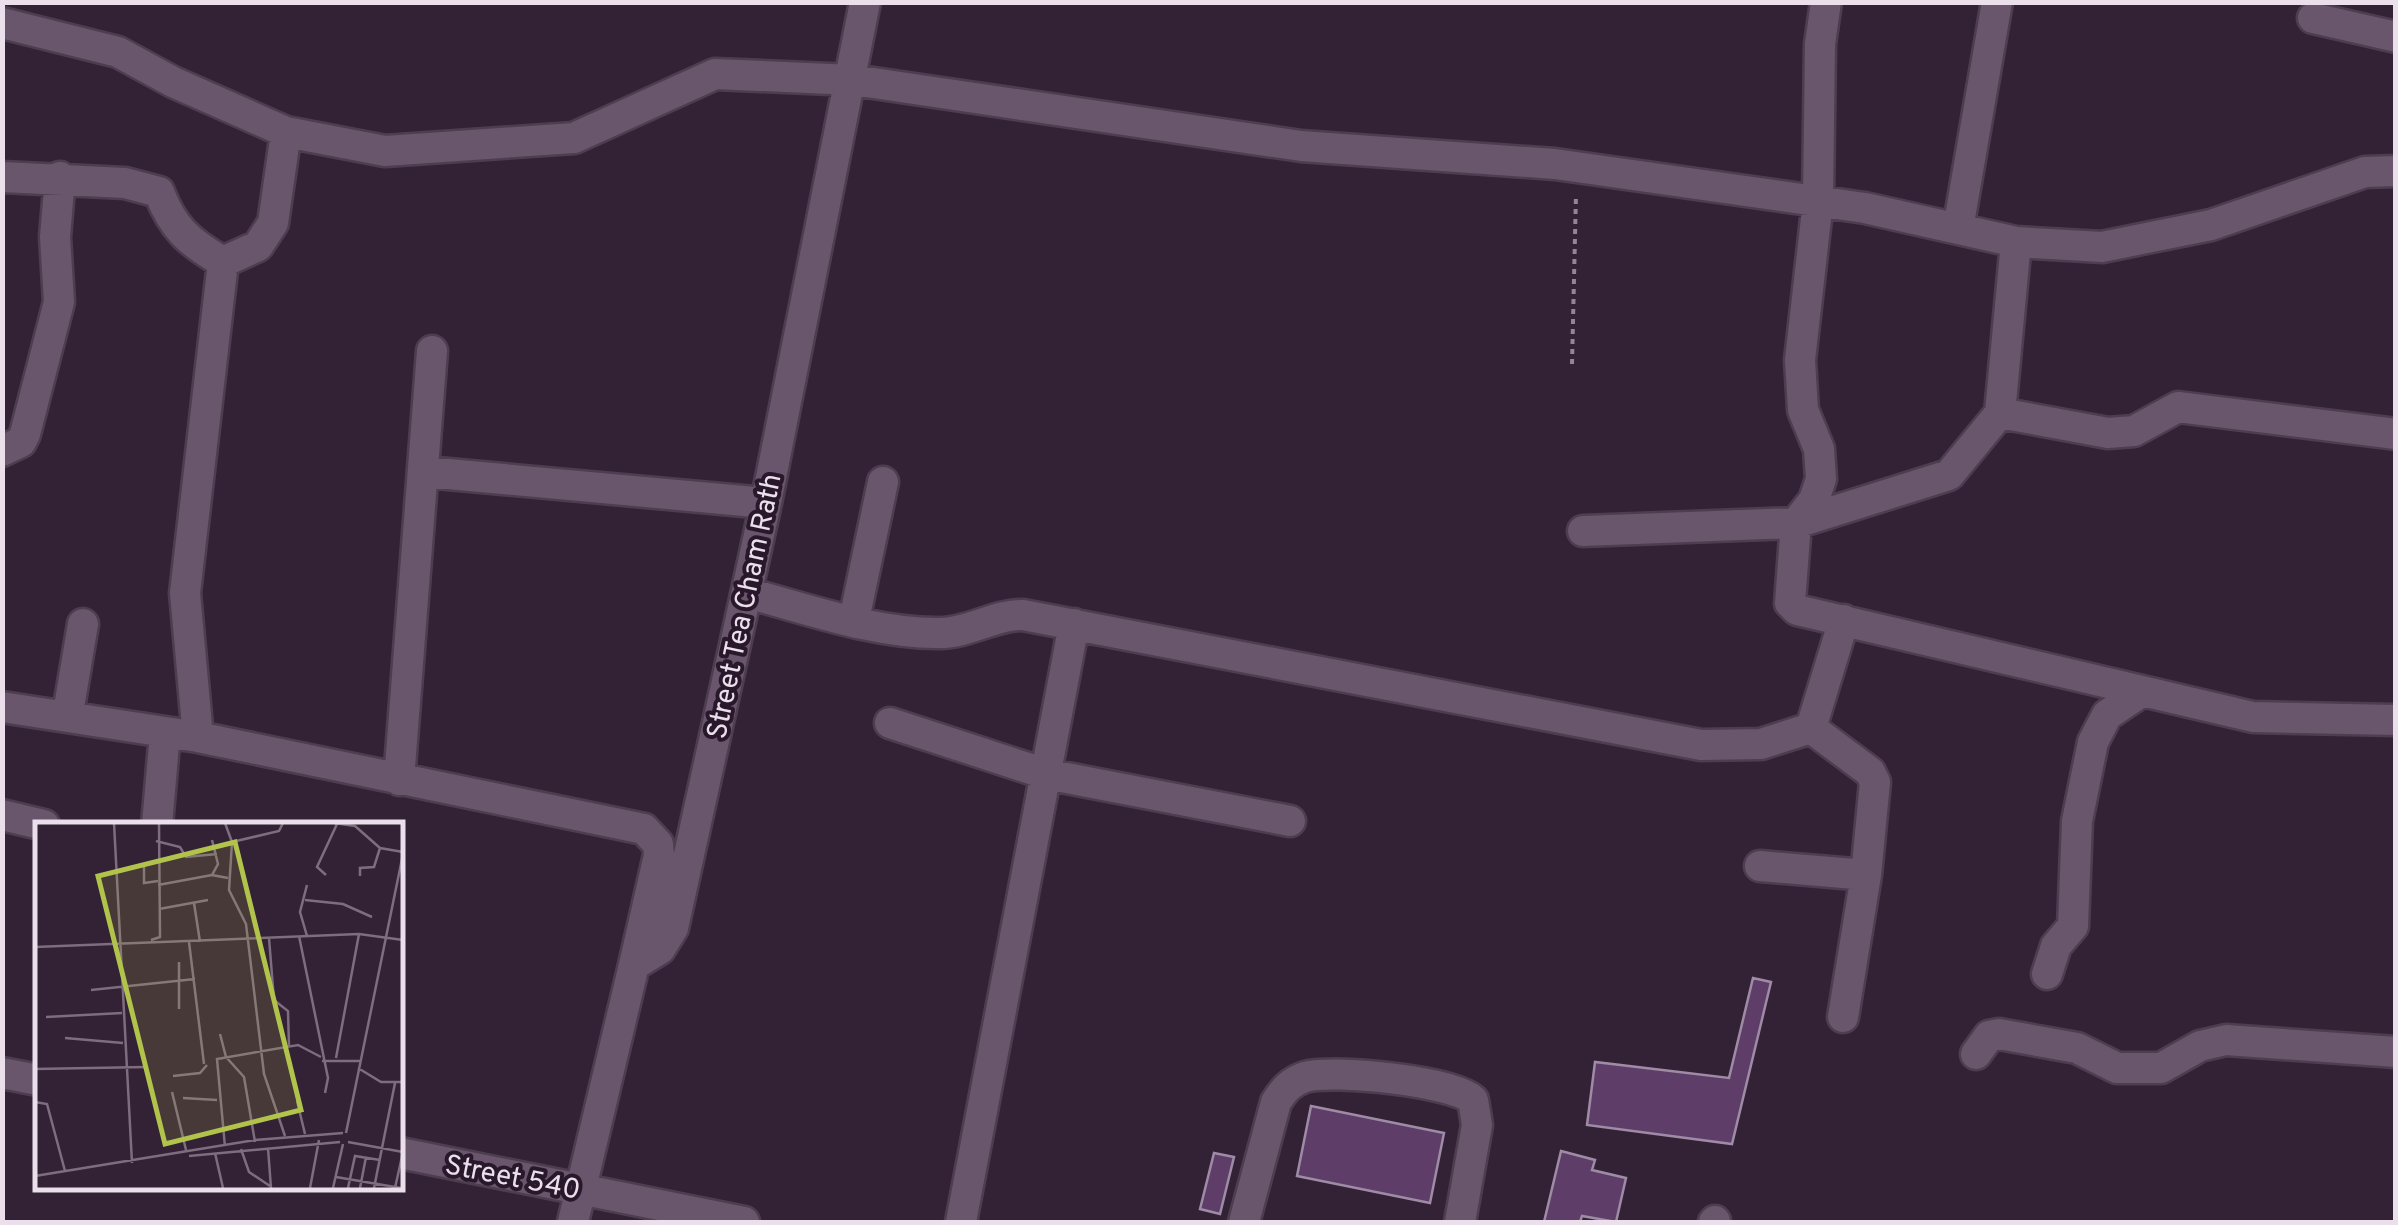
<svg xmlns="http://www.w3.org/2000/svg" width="2398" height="1225" viewBox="0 0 2398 1225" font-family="Overpass,sans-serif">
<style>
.building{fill:#5e3e68;stroke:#9e8ba5;stroke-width:2.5}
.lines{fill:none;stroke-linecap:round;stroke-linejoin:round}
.minor-casing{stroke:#4c3d4f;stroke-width:35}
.path{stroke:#948595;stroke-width:4;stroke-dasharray:5 5;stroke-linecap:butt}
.minor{stroke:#69556c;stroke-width:30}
.labels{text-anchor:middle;stroke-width:8;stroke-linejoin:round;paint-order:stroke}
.street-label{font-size:28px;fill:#ebdfec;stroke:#29182b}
.inset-road{fill:none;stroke:#7d6d7e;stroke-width:2.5}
.view{fill:#b2c34c;fill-opacity:0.15;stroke:#b2c34c;stroke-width:5}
.inset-edge{fill:none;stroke:#ebdfec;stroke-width:5}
</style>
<rect width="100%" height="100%" fill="#332135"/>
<path class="building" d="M 1753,978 L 1771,982 L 1732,1144 L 1587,1125 L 1595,1062 L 1729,1078 Z
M 1311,1106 L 1444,1133 L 1430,1203 L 1297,1176 Z
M 1561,1151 L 1595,1160 L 1592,1170 L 1626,1178 L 1616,1222 L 1582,1216 L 1580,1222 L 1544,1222 Z
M 1214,1153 L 1234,1157 L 1220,1214 L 1200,1209 Z"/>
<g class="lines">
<g class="minor-casing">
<path id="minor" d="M 1826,2 L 1820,44 L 1818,201 L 1800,360 L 1803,410 L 1819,449 L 1821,479 L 1814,500 L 1796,523 L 1790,603 L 1797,610 L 2253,717 L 2396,720
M 2313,18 L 2396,37
M 2,23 L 118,52 L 173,82 L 286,132 L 385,151 L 574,138 L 715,74 L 853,80 L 1301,146 L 1555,164 L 1865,208 L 2016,242 L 2102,247 L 2211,225 L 2365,172 L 2396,171
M 2,177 L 125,183 L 159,192 C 173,229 190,243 223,262 L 258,246 L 273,223 L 286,132
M 1958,229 L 1997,2
M 2000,413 L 2108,433 L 2134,431 L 2178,407 L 2396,434
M 2,451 L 21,442 L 25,434 L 59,302 L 55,237 L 60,177
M 426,472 L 766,503
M 1583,531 L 1796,523 L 1949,475 L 2000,413 L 2016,242
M 747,593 C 808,609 876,634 940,633 C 969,633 996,614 1023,615 L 1701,745 L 1761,744 L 1811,728
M 854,620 L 883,482
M 2,707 L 198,737 L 644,829 L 658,844 L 659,855 L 634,965
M 68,713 L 83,624
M 890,723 L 1046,774 L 1290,821
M 1811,728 L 1870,772 L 1875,782 L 1866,875 L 1843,1017
M 1811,728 L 1844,620
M 198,737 L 185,593 L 223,262
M 399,780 L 432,351
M 2,815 L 44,825
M 157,825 L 165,733
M 1760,866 L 1866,875
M 2047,974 L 2056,946 L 2073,926 L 2077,821 L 2093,742 L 2107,715 L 2138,694
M 1976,1054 L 1989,1036 L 1999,1034 L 2077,1048 L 2117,1068 L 2161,1068 L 2200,1046 L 2226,1040 L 2396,1052
M 2,1073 L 38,1080
M 400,1153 L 744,1222
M 573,1222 L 634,965 L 660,949 L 673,928 L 766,503 L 865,2
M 961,1222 L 1074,624
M 1244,1222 L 1276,1102 C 1284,1090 1290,1082 1305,1077 C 1332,1069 1453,1081 1473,1100 L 1477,1125 L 1460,1222
M 1714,1222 L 1715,1221"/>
</g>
<path class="path" d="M 1572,364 L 1576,194"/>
<use href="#minor" class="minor"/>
</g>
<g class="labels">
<g class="street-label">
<text transform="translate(743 606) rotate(-78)" y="10">Street Tea Cham Rath</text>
<text transform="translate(513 1176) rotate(11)" y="10">Street 540</text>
</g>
</g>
<g transform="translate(35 822)">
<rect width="368" height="368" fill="#332135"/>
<path class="inset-road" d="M 79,1 L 97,341M 190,1 L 197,20 L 194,68 L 211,102 L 229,252 L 250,314M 299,1 L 320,4 L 345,26 L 368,30M 177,18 L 183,42 L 177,53 L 193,56M 121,19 L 145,25 L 151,35 L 182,32M 197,20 L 244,9 L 248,1M 109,42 L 109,61 L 123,59M 291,53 L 282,45 L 302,2M 325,54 L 325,46 L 339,45 L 345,26M 123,63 L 177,53M 270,78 L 308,82 L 337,95M 159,81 L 165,120M 124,87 L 173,78M 264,114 L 293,256 L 290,271M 272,114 L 265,90 L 272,63M 234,116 L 239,178 L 253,189 L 254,224M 116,118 L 125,115 L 124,1M 154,120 L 169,242M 0,125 L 324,112 L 368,118M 144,140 L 144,187M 56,168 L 160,157M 11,195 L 87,191M 185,212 L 191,235 L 209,255 L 220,320M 30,216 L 88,221M 301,236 L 324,112M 287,239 L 325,239M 323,246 L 346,260 L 368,260M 0,247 L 111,245M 138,254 L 165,251 L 172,243M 137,270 L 151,328M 148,276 L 182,278M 262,279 L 270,312M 0,280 L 12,282 L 30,349M 311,311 L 368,32M 313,320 L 368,330M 190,325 L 182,237 L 263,223 L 286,235M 233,326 L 236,366M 206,327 L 214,350 L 235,364M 180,331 L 188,366M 154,334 L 305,320M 0,354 L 220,318 L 308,311M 301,355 L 366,366M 275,366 L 284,318M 298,366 L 308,322M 313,366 L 320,334 L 345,338M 325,366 L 331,335M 339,366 L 360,261M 360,366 L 368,330"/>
<path class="view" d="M 200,20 L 266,288 L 130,322 L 63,54 Z"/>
<rect width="368" height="368" class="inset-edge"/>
</g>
<rect width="2398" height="1225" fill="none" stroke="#ebdfec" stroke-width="10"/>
</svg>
